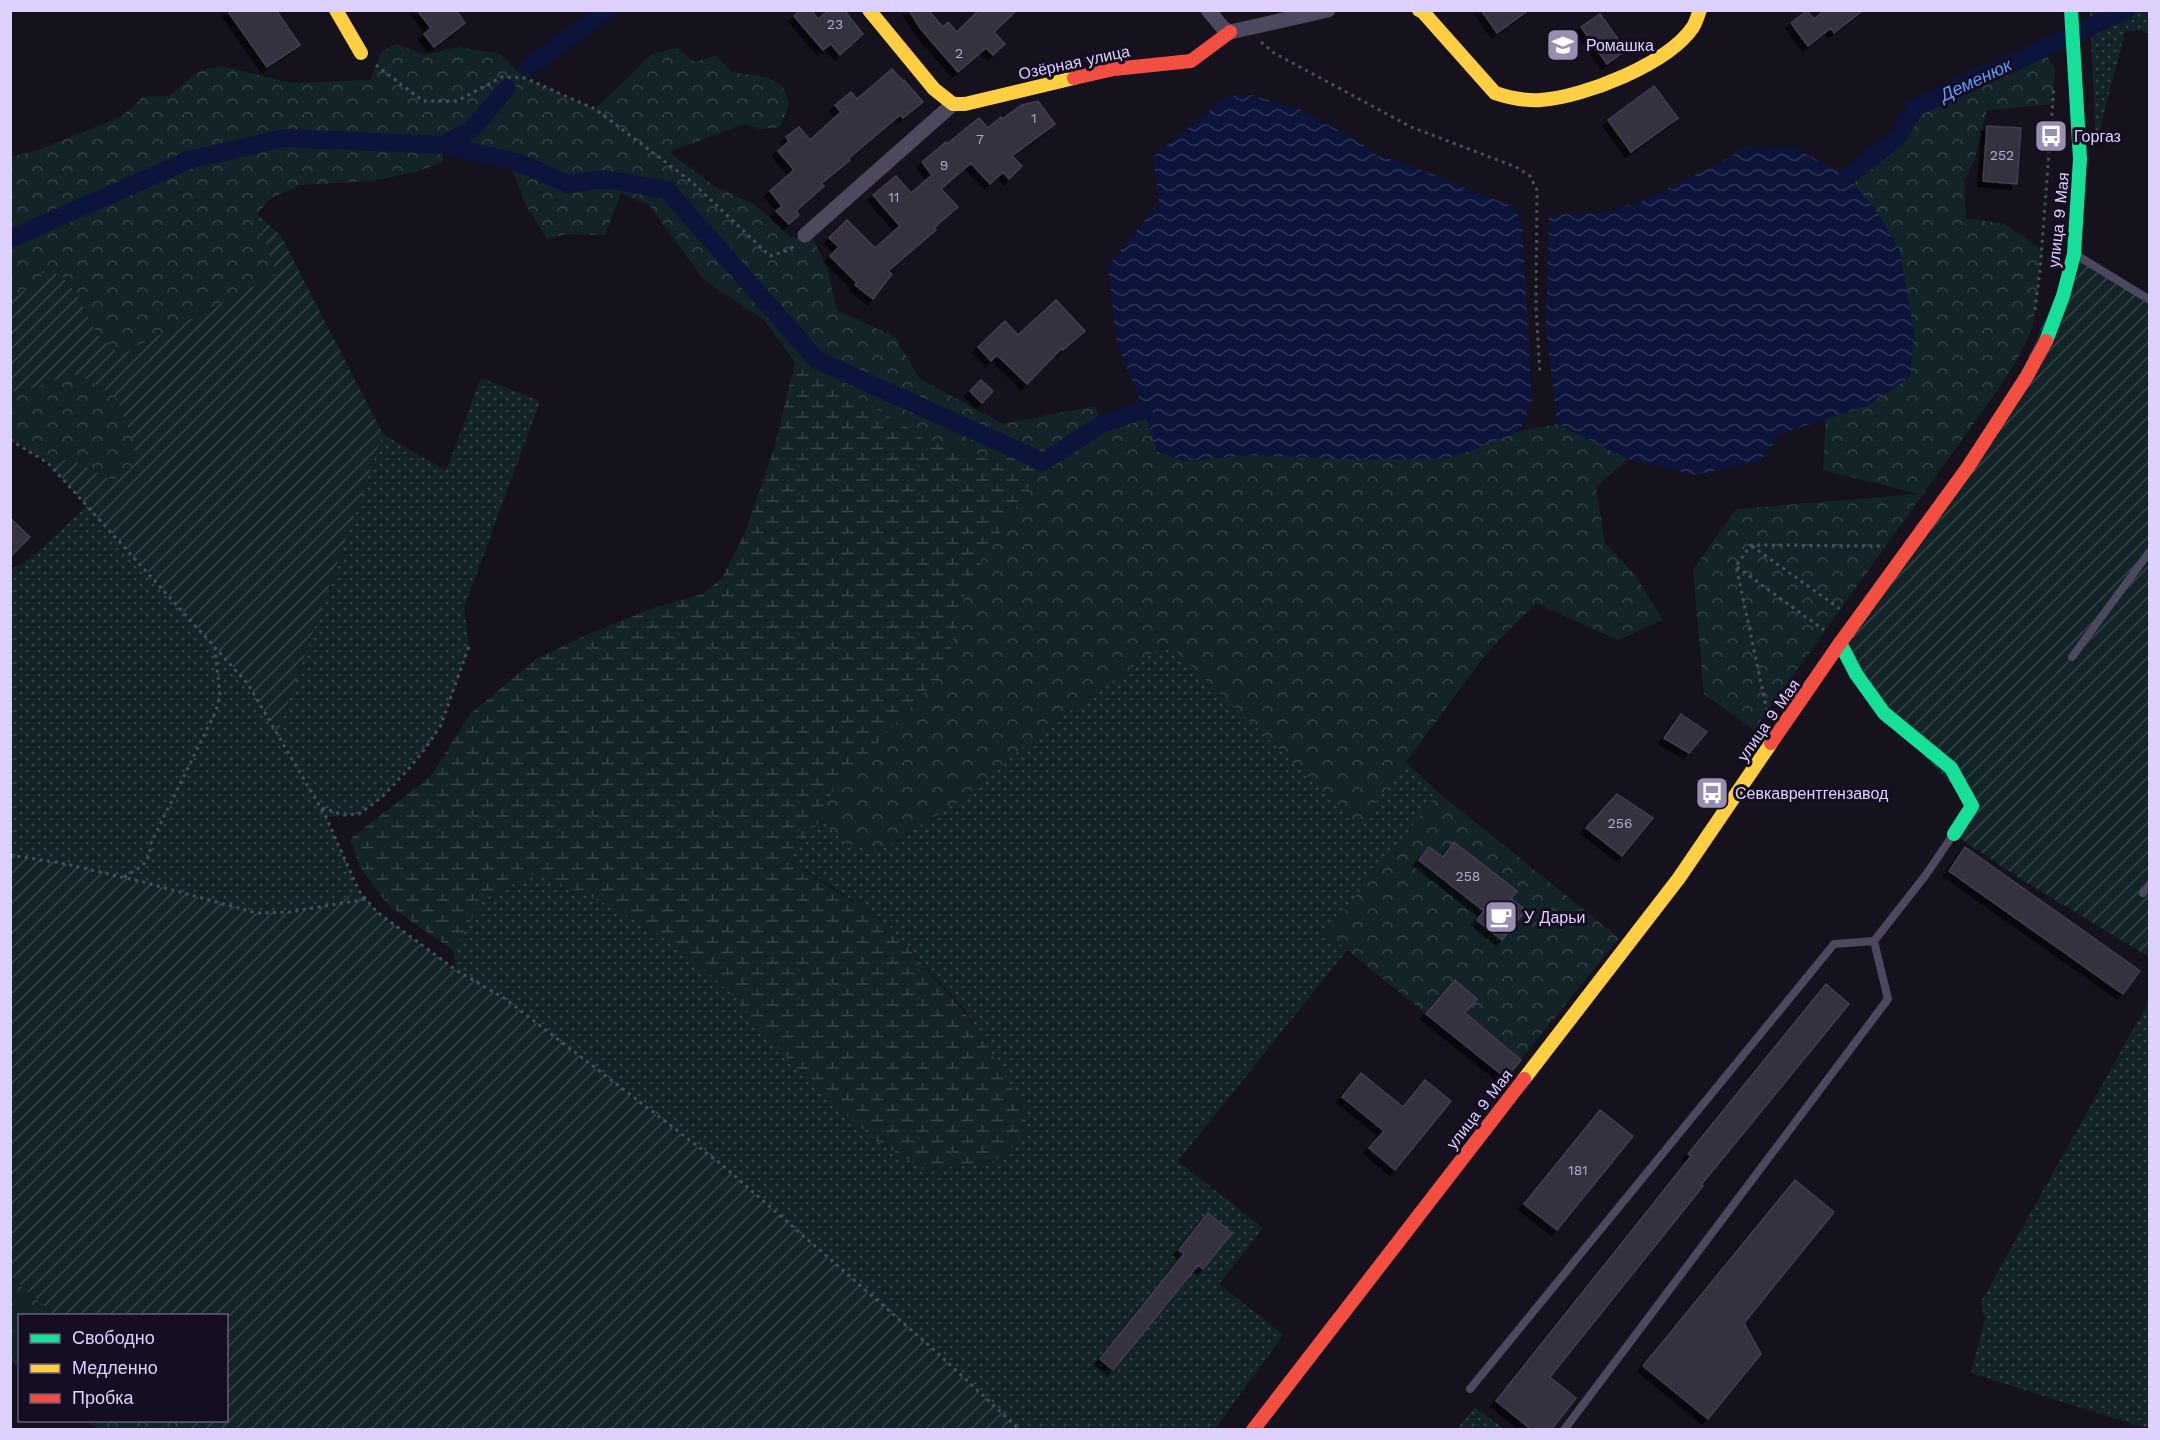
<svg xmlns="http://www.w3.org/2000/svg" width="2160" height="1440" viewBox="0 0 2160 1440" font-family="'Work Sans',sans-serif">
<style>
.grass{fill:url(#grass-dots)}
.forest{fill:url(#forest-crowns)}
.wetland{fill:url(#wetland-marsh)}
.garden{fill:url(#garden-furrows)}
.water{fill:url(#water-waves)}
.lines{fill:none;stroke-linecap:round;stroke-linejoin:round}
.canal{stroke:#0c143b;stroke-width:18}
.building{fill:#36303f;stroke:#443c51;stroke-width:1.5;filter:url(#shadow)}
.path{stroke:#484f5e;stroke-width:3;stroke-dasharray:3 4.5;stroke-linecap:butt}
.lane{stroke:#4c485e;stroke-width:8}
.street{stroke:#4c485e;stroke-width:15}
.fast{stroke:#16e098;stroke-width:14}
.slow{stroke:#ffcf43;stroke-width:14}
.jam{stroke:#f24e42;stroke-width:14}
.labels{text-anchor:middle;stroke-width:6;stroke-linejoin:round;paint-order:stroke}
.number-label{font-size:14px;fill:#b4a9ce}
.poi-label{font-size:16px;fill:#ded1fd;stroke:#150e22;text-anchor:start}
.street-label{font-size:16px;fill:#ded1fd;stroke:#150e22}
.water-label{font-size:18px;font-style:italic;fill:#6297fa;stroke:#150e22}
</style>
<defs>
<pattern id="grass-dots" width="8" height="8" patternUnits="userSpaceOnUse" patternTransform="scale(1.5)"><rect width="8" height="8" fill="#132429"/><path d="M2 2h.1M6 6h.1" fill="none" stroke="#354349" stroke-width="1.8" stroke-linecap="round"/></pattern>
<pattern id="forest-crowns" width="20" height="18" patternUnits="userSpaceOnUse" patternTransform="scale(1.5)"><rect width="20" height="18" fill="#132429"/><path d="M2 6a3 3 0 1 1 6 0M12 15a3 3 0 1 1 6 0" fill="none" stroke="#354349"/></pattern>
<pattern id="wetland-marsh" width="20" height="14" patternUnits="userSpaceOnUse" patternTransform="scale(1.5)"><rect width="20" height="14" fill="#132429"/><path d="M1 5h8M5 5V1M11 12h8M15 12V8" fill="none" stroke="#354349"/></pattern>
<pattern id="garden-furrows" width="10" height="10" patternUnits="userSpaceOnUse" patternTransform="scale(1.5)"><rect width="10" height="10" fill="#132429"/><path d="M-1 1l2-2M0 10L10 0M9 11l2-2" fill="none" stroke="#354349"/></pattern>
<pattern id="water-waves" width="16" height="10" patternUnits="userSpaceOnUse" patternTransform="scale(1.5)"><rect width="16" height="10" fill="#0c143b"/><path d="M0 5q4-4 8 0t8 0" fill="none" stroke="#2f3558"/></pattern>
<filter id="shadow"><feDropShadow dx="-5.5" dy="5.5" stdDeviation="0" flood-color="#0009"/></filter>
</defs>
<rect width="100%" height="100%" fill="#16121d"/>
<path class="grass" d="M 2090,11 L 2150,11 L 2149,34 L 2140,30 L 2125,32 L 2096,145 Z
M 481,378 L 540,401 L 464,608 L 469,646 L 441,725 L 425,749 L 381,798 L 359,814 L 326,817 L 359,891 L 323,907 L 290,912 L 257,913 L 143,882 L 66,864 L 11,855 L 11,570 L 32,557 L 87,506 L 248,684 L 277,734 L 383,434 L 446,471 Z
M 1167,643 L 1359,825 L 1406,762 L 1439,793 L 1326,933 L 1347,950 L 1178,1161 L 1263,1228 L 1219,1284 L 1283,1335 L 1215,1429 L 1020,1429 L 932,1348 L 721,1164 L 504,998 L 456,970 L 453,950 L 484,899 L 535,873 L 613,907 L 681,948 L 925,1170 L 995,1161 L 1027,1135 L 1024,1108 L 965,1010 L 888,925 L 830,885 L 787,859 L 821,820 L 845,842 L 964,798 L 1044,729 Z
M 2149,1001 L 2149,1427 L 2143,1427 L 1971,1373 L 1985,1319 L 1981,1302 Z
M 1475,1407 L 1504,1429 L 1457,1429 Z"/>
<path class="forest" d="M 397,44 L 425,55 L 459,47 L 500,54 L 525,78 L 595,109 L 652,54 L 677,48 L 695,62 L 715,56 L 732,72 L 765,77 L 782,85 L 789,103 L 780,127 L 760,129 L 744,124 L 669,152 L 717,188 L 754,204 L 790,237 L 813,239 L 827,268 L 837,310 L 895,337 L 919,378 L 1003,424 L 1095,406 L 1102,423 L 1144,410 L 1157,451 L 1183,461 L 1252,455 L 1452,458 L 1520,431 L 1557,424 L 1628,459 L 1596,487 L 1605,543 L 1635,575 L 1663,620 L 1618,640 L 1536,603 L 1489,650 L 1359,825 L 1167,643 L 1044,729 L 964,798 L 876,853 L 845,842 L 821,820 L 832,792 L 945,670 L 967,587 L 1043,463 L 1008,455 L 994,461 L 926,440 L 899,422 L 795,362 L 764,320 L 704,280 L 649,205 L 621,193 L 605,235 L 566,234 L 547,239 L 526,205 L 508,160 L 443,145 L 443,162 L 418,171 L 373,181 L 300,185 L 271,198 L 257,214 L 276,275 L 120,355 L 97,334 L 75,292 L 36,287 L 11,295 L 11,157 L 38,150 L 121,117 L 143,97 L 169,96 L 197,72 L 221,66 L 291,83 L 370,80 L 382,51 Z
M 2042,49 L 2055,69 L 2053,104 L 1987,110 L 1974,161 L 1964,180 L 1966,218 L 2005,224 L 2042,250 L 2033,326 L 2016,362 L 1996,392 L 1754,730 L 1704,694 L 1693,570 L 1736,509 L 1919,494 L 1823,470 L 1826,419 L 1866,406 L 1910,377 L 1914,332 L 1899,249 L 1875,209 L 1847,177 L 1897,138 L 1915,108 Z
M 74,374 L 87,379 L 116,397 L 135,446 L 132,468 L 113,481 L 71,459 L 48,463 L 11,440 L 10,392 L 33,388 Z
M 1439,793 L 1619,938 L 1506,1078 L 1326,933 Z
M 10,1277 L 55,1315 L 20,1316 L 19,1368 L 11,1361 Z
M 87,1421 L 177,1421 L 187,1429 L 99,1429 Z"/>
<path class="wetland" d="M 795,362 L 899,422 L 926,440 L 994,461 L 1008,455 L 1043,462 L 967,587 L 945,670 L 832,792 L 821,820 L 787,859 L 888,925 L 970,1019 L 1024,1108 L 1027,1135 L 995,1161 L 925,1170 L 878,1142 L 811,1085 L 729,991 L 681,948 L 613,907 L 535,873 L 484,899 L 453,950 L 388,905 L 360,867 L 350,839 L 430,777 L 470,714 L 536,659 L 584,636 L 656,607 L 703,594 L 722,578 L 744,535 L 774,449 Z"/>
<path class="garden" d="M 257,214 L 281,236 L 383,434 L 277,734 L 248,684 L 48,463 L 71,459 L 113,481 L 132,468 L 135,446 L 116,397 L 87,379 L 73,374 L 33,388 L 10,392 L 11,295 L 36,287 L 43,271 L 61,275 L 75,292 L 97,334 L 121,355 L 276,275 Z
M 2074,254 L 2149,300 L 2149,957 L 2016,876 L 1954,834 L 1972,806 L 1884,713 L 1840,644 L 2000,421 Z
M 10,855 L 66,864 L 143,882 L 257,913 L 290,912 L 323,907 L 359,891 L 377,912 L 456,970 L 504,998 L 721,1164 L 932,1348 L 1020,1429 L 187,1429 L 177,1421 L 226,1420 L 226,1316 L 55,1315 L 11,1277 Z"/>
<path class="water" d="M 1252,95 L 1299,109 L 1361,143 L 1377,156 L 1399,161 L 1513,207 L 1522,224 L 1532,402 L 1520,431 L 1452,458 L 1363,460 L 1252,455 L 1183,461 L 1157,451 L 1144,410 L 1117,343 L 1108,266 L 1159,202 L 1153,157 L 1227,96 Z
M 1746,146 L 1795,148 L 1847,177 L 1875,209 L 1899,249 L 1914,332 L 1910,377 L 1866,406 L 1782,433 L 1759,462 L 1694,475 L 1628,459 L 1557,424 L 1546,326 L 1549,215 L 1599,213 L 1640,202 L 1729,158 Z"/>
<g class="lines">
<path class="canal" d="M 527,68 L 607,10
M 443,145 L 473,128 L 507,88
M 1847,177 L 1897,138 L 1915,108 L 1972,80 L 2015,62 L 2126,10
M 10,239 L 189,160 L 284,138 L 443,145 L 520,163 L 568,184 L 605,179 L 667,190 L 817,360 L 1043,462 L 1102,424 L 1144,410"/>
</g>
<path class="building" d="M 227,10 L 276,10 L 300,45 L 267,67 Z
M 417,10 L 456,10 L 465,23 L 434,47 L 424,34 L 431,28 Z
M 801,10 L 811,10 L 818,19 L 829,10 L 844,10 L 863,34 L 840,55 L 831,44 L 823,50 L 794,16 Z
M 909,10 L 928,10 L 943,27 L 948,22 L 957,32 L 979,10 L 1017,10 L 994,32 L 1005,44 L 993,55 L 986,48 L 958,72 L 920,28 Z
M 1481,10 L 1529,10 L 1497,33 Z
M 1825,10 L 1863,10 L 1834,33 L 1831,28 L 1808,46 L 1791,23 L 1807,11 L 1814,19 Z
M 1600,14 L 1626,50 L 1607,64 L 1581,27 Z
M 892,69 L 903,81 L 904,80 L 923,102 L 903,118 L 900,115 L 849,158 L 850,160 L 821,184 L 824,186 L 796,211 L 799,215 L 789,224 L 776,211 L 782,206 L 770,191 L 794,170 L 778,151 L 789,141 L 786,137 L 799,127 L 810,140 L 841,112 L 835,105 L 851,92 L 857,99 Z
M 1654,86 L 1678,118 L 1631,152 L 1608,120 Z
M 1038,101 L 1055,124 L 1012,156 L 1022,166 L 1009,179 L 1003,172 L 990,184 L 971,163 L 941,189 L 958,207 L 934,228 L 936,230 L 888,271 L 892,274 L 873,299 L 855,285 L 857,283 L 830,256 L 839,247 L 829,238 L 847,220 L 875,248 L 900,226 L 873,195 L 896,176 L 911,193 L 932,175 L 922,162 L 946,142 L 947,144 L 979,118 L 988,128 L 1001,117 L 1002,119 L 1022,105 Z
M 1987,126 L 2021,128 L 2017,184 L 1983,181 Z
M 1056,300 L 1085,331 L 1063,350 L 1062,348 L 1027,384 L 997,355 L 991,361 L 978,347 L 1005,321 L 1018,335 Z
M 981,380 L 993,391 L 982,403 L 970,391 Z
M 10,518 L 30,537 L 10,557 Z
M 1681,714 L 1707,732 L 1689,753 L 1664,738 Z
M 1617,794 L 1653,818 L 1622,856 L 1586,828 Z
M 1454,842 L 1517,891 L 1511,899 L 1526,910 L 1502,940 L 1477,920 L 1484,911 L 1419,860 L 1429,847 L 1443,857 Z
M 1965,847 L 2140,971 L 2123,994 L 1949,871 Z
M 1455,980 L 1477,999 L 1465,1013 L 1521,1060 L 1506,1078 L 1426,1014 Z
M 1826,984 L 1849,1004 L 1701,1185 L 1703,1186 L 1550,1377 L 1576,1398 L 1551,1430 L 1532,1430 L 1496,1401 L 1691,1156 L 1688,1154 Z
M 1361,1073 L 1403,1107 L 1425,1080 L 1451,1101 L 1395,1170 L 1369,1148 L 1384,1131 L 1342,1097 Z
M 1600,1110 L 1633,1136 L 1557,1230 L 1524,1204 Z
M 1795,1180 L 1834,1212 L 1744,1323 L 1761,1354 L 1708,1419 L 1643,1366 Z
M 1208,1213 L 1232,1233 L 1203,1269 L 1198,1265 L 1113,1370 L 1100,1359 L 1184,1254 L 1179,1250 Z"/>
<g class="lines">
<path class="path" d="M 1261,42 L 1274,53 L 1411,127 L 1516,167 L 1530,176 L 1537,190 L 1536,306 L 1540,375
M 376,65 L 423,101 L 457,101 L 502,77 L 525,78 L 595,109 L 692,182 L 770,256 L 789,250 L 795,245
M 2035,310 L 2040,271 L 2054,86
M 10,440 L 48,463 L 248,684 L 326,817 L 359,891 L 377,912 L 456,970 L 504,998 L 721,1164 L 932,1348 L 1020,1430
M 1752,546 L 1840,609
M 1737,567 L 1824,630
M 1767,711 L 1736,566 L 1751,545 L 1885,546
M 322,808 L 344,815 L 359,814 L 381,798 L 406,772 L 425,749 L 441,725 L 469,646
M 10,855 L 66,864 L 143,882 L 257,913 L 290,912 L 366,899
M 124,877 C 142,866 149,865 151,843 L 216,711 L 220,696 L 215,649"/>
<path class="lane" d="M 2078,256 L 2150,300
M 2072,657 L 2150,551
M 2143,893 L 2150,884
M 1470,1389 L 1834,944 L 1874,941
M 1564,1430 L 1888,999 L 1874,941 L 1925,876 L 1953,835"/>
<path class="street" d="M 1208,10 L 1223,28 L 1230,32 L 1328,10
M 805,235 L 953,104"/>
<path class="fast" d="M 2046,341 L 2063,296 L 2074,254 L 2080,159 L 2071,10
M 1840,643 L 1856,674 L 1884,713 L 1951,768 L 1972,806 L 1954,834"/>
<path class="slow" d="M 336,10 L 361,53
M 869,10 L 934,89 L 953,104 L 965,104 L 1074,78
M 1419,10 L 1423,12 L 1495,93 C 1510,98 1525,101 1541,100 C 1584,97 1668,64 1693,27 C 1696,22 1698,15 1700,10
M 1524,1079 L 1679,878 L 1771,743"/>
<path class="jam" d="M 1074,78 L 1114,69 L 1191,61 L 1230,32
M 1771,743 L 1840,643 L 1968,467 L 2027,376 L 2046,341
M 1253,1430 L 1524,1079"/>
</g>
<defs>
<g id="school-square" transform="scale(1.725)"><rect x="-9" y="-9" width="18" height="18" rx="4" fill="#988eaf" stroke="#150e22"/><path d="M0-5L7-2L0 1L-7-2ZM-4 1L0 2.5L4 1V4Q0 6-4 4Z" fill="#fff"/></g>
<g id="bus-square" transform="scale(1.725)"><rect x="-9" y="-9" width="18" height="18" rx="4" fill="#988eaf" stroke="#150e22"/><path d="M-5-6H5V4H4V6H2V4H-2V6H-4V4H-5ZM-3.5-4V0h7V-4ZM-3.5 1.2v1.5H-2V1.2ZM2 1.2v1.5H3.5V1.2Z" fill="#fff"/></g>
<g id="cafe-square" transform="scale(1.725)"><rect x="-9" y="-9" width="18" height="18" rx="4" fill="#988eaf" stroke="#150e22"/><path d="M-5.5-4.5H6V0H3Q3 3.5 0 3.5H-2.5Q-5.5 3.5-5.5 0ZM3-3.2v2h1.7v-2ZM-6 4.5H4V6H-6Z" fill="#fff"/></g>
</defs>
<g fill-rule="evenodd">
<use href="#school-square" x="1563" y="45"/>
<use href="#bus-square" x="2051" y="136"/>
<use href="#bus-square" x="1712" y="793"/>
<use href="#cafe-square" x="1501" y="917"/>
</g>
<g class="labels">
<g class="number-label">
<text x="835" y="29">23</text>
<text x="959" y="58">2</text>
<text x="1034" y="123">1</text>
<text x="980" y="144">7</text>
<text x="2002" y="160">252</text>
<text x="944" y="170">9</text>
<text x="894" y="202">11</text>
<text x="1620" y="828">256</text>
<text x="1468" y="881">258</text>
<text x="1578" y="1175">181</text>
</g>
<g class="poi-label">
<text x="1586" y="51">Ромашка</text>
<text x="2074" y="142">Горгаз</text>
<text x="1735" y="799">Севкаврентгензавод</text>
<text x="1524" y="923">У Дарьи</text>
</g>
<g class="street-label">
<text transform="translate(1074 62) rotate(-12)" y="6">Озёрная улица</text>
<text transform="translate(2058 220) rotate(-84)" y="6">улица 9 Мая</text>
<text transform="translate(1768 720) rotate(-55)" y="6">улица 9 Мая</text>
<text transform="translate(1479 1109) rotate(-52)" y="6">улица 9 Мая</text>
</g>
<g class="water-label">
<text transform="translate(1976 80) rotate(-25)" y="6">Деменюк</text>
</g>
</g>
<rect width="2160" height="1440" fill="none" stroke="#ded1fd" stroke-width="24"/>
<rect x="18" y="1314" width="210" height="108" fill="#150e22" stroke="#655c7a" stroke-width="1.5"/>
<rect x="30" y="1334" width="30" height="9" fill="#16e098" stroke="#655c7a" stroke-width="1.5"/>
<text x="72" y="1344" font-size="18" fill="#ded1fd">Свободно</text>
<rect x="30" y="1364" width="30" height="9" fill="#ffcf43" stroke="#655c7a" stroke-width="1.5"/>
<text x="72" y="1374" font-size="18" fill="#ded1fd">Медленно</text>
<rect x="30" y="1394" width="30" height="9" fill="#f24e42" stroke="#655c7a" stroke-width="1.5"/>
<text x="72" y="1404" font-size="18" fill="#ded1fd">Пробка</text>
</svg>
